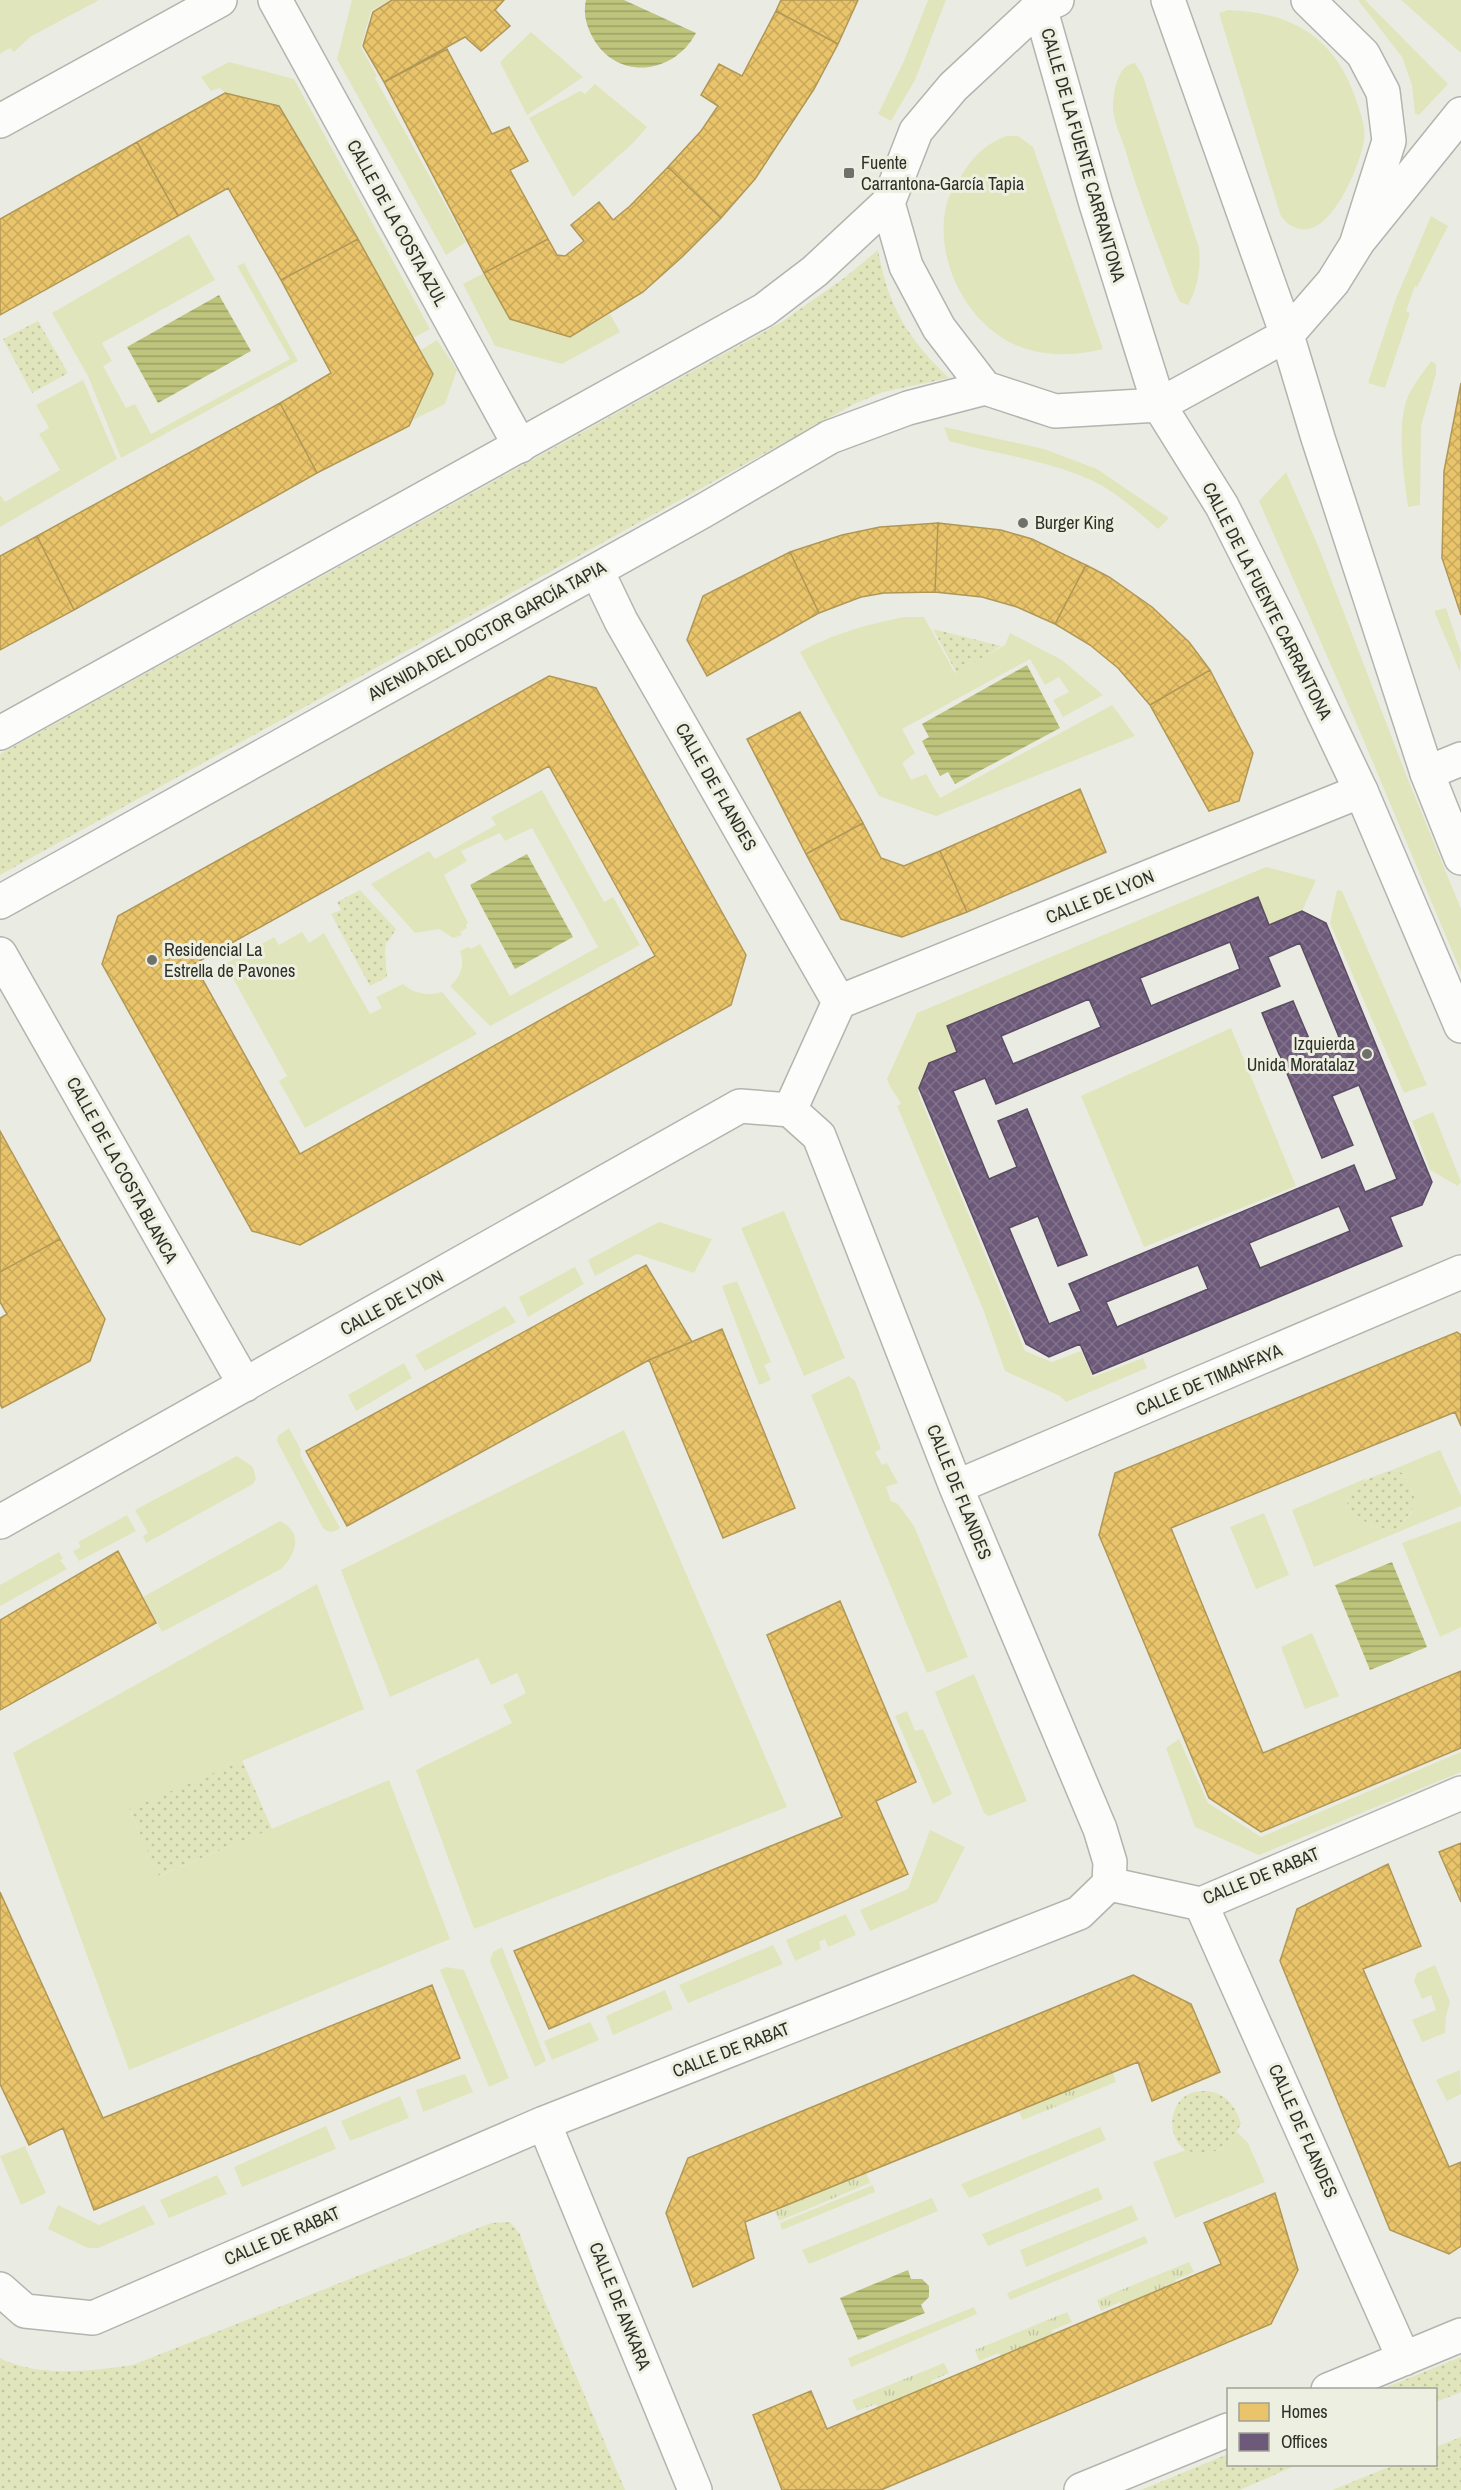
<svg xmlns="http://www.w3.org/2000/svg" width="1461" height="2490" viewBox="0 0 1461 2490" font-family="'Archivo Narrow',sans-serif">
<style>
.grass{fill:url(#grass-tufts)}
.park{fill:url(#park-dots)}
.garden{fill:#e1e5bc}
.water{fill:url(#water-rules)}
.homes{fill:url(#homes-cross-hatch);stroke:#b19756;stroke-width:1.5;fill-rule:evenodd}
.offices{fill:url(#offices-cross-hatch);stroke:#5a4c62;stroke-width:1.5;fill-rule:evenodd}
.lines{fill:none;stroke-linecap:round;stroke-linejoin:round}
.street-casing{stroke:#b2b4ae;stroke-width:36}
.secondary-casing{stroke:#b2b4ae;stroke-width:36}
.primary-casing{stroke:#b2b4ae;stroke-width:36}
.street{stroke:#fcfcfb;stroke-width:33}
.secondary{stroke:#fcfcfb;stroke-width:33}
.primary{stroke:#fcfcfb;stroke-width:33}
.poi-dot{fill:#70716a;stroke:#edefe0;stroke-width:2}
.labels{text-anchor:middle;stroke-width:6;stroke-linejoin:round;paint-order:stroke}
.street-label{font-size:18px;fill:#2e2f29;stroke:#edefe0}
.poi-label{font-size:18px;fill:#2e2f29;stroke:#edefe0;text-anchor:start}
</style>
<defs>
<pattern id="grass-tufts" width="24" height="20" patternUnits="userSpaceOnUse" patternTransform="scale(1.5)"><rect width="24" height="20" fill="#e1e5bc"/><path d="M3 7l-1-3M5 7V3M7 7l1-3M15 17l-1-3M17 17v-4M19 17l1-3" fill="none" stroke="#c1c5a2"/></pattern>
<pattern id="park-dots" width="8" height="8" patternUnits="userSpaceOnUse" patternTransform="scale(1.5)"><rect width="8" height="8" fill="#e1e5bc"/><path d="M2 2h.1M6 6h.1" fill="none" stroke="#c1c5a2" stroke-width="1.8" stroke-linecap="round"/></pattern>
<pattern id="water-rules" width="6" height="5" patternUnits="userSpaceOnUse" patternTransform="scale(1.5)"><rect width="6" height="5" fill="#bec47c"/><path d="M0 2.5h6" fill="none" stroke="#9ba066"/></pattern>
<pattern id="homes-cross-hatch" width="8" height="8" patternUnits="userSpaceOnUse" patternTransform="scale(1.5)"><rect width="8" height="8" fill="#e9c46a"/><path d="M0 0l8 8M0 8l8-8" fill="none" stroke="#c8a95c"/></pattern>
<pattern id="offices-cross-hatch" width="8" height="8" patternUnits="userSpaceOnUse" patternTransform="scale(1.5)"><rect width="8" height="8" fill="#6d597a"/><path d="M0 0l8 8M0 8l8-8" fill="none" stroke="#82738b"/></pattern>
</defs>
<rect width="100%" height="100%" fill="#eaece4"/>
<path class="grass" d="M 1113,2072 L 1116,2082 L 1023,2120 L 1018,2110 Z
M 866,2172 L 870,2183 L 779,2221 L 774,2210 Z
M 1189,2262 L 1194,2272 L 1175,2280 L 1178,2286 L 1123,2309 L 1120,2302 L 1101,2311 L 1097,2300 Z
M 1067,2312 L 1072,2322 L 1052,2330 L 1054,2337 L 1001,2359 L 999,2353 L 979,2361 L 975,2350 Z
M 944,2363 L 949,2373 L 931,2381 L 933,2387 L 878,2409 L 876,2404 L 857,2411 L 852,2400 Z"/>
<path class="park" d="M 878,250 C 888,306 907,338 949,378 L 883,392 L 854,404 L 0,875 L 0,754 L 780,323 L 843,279 Z
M 38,321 L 68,373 L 32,393 L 3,339 Z
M 933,629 L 1001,646 L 957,674 Z
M 360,890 L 396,929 L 388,942 L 386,942 L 385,953 L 387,977 L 370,986 L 331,914 L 341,910 L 337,902 Z
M 1392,1470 L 1403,1473 L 1415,1499 L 1412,1511 L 1395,1531 L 1374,1527 L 1346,1511 C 1348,1485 1370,1477 1392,1470 Z
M 242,1760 L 272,1829 L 158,1876 L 129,1808 Z
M 1207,2091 C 1226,2093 1235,2106 1241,2123 C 1233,2143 1207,2165 1185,2150 C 1167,2137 1168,2104 1189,2094 C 1194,2091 1201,2091 1207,2091 Z
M 510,2222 L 520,2234 L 544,2300 L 625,2490 L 0,2490 L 0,2358 C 39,2378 90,2371 133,2365 L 491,2223 Z
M 1461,2357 L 1461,2392 L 1436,2402 L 1436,2390 L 1382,2389 Z
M 1461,2437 L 1461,2490 L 1332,2490 L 1394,2465 L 1436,2464 L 1436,2447 Z
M 1228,2454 L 1228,2464 L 1297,2465 L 1240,2490 L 1141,2490 Z"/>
<path class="garden" d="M 0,0 L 99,0 L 30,37 L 14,52 L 10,48 L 0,54 Z
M 352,0 L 390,0 L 371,11 L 361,47 L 377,76 L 375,78 L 466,242 L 446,255 L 337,59 Z
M 928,0 L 946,0 L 915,80 L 891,121 L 878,114 L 904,61 Z
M 1358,0 L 1365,0 L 1448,84 L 1419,115 L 1415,114 L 1412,85 L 1402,57 Z
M 1401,0 L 1461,0 L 1461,53 Z
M 1228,10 C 1290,12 1334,36 1355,97 C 1360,112 1366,125 1364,141 C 1360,165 1332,235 1301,229 C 1291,227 1285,223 1280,214 L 1219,13 Z
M 531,32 L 583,77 L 527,115 L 500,62 Z
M 229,62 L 294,79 L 430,329 L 413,338 L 358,239 L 279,106 L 225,93 L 220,88 L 211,91 L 201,77 Z
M 1135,63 L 1143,76 L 1199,248 C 1201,268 1198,287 1188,305 L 1180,302 L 1176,294 C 1158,246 1139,198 1125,149 C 1121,137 1114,122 1113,109 C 1113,94 1117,64 1135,63 Z
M 595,84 L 647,127 L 633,143 L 573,197 L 529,118 L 580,91 L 585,94 Z
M 1006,136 L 1018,136 L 1033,147 L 1103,349 C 1075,356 1046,357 1018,346 C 967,325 934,260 946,206 C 949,194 956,184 963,173 C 974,155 986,144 1006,136 Z
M 1431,216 L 1448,226 L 1417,287 L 1415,286 L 1406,311 L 1410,313 L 1385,388 L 1368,383 L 1395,301 Z
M 189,234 L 215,280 L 102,343 L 112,361 L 103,366 L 126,408 L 135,404 L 151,434 L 290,359 L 237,266 L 244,263 L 298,361 L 121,458 L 88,376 L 52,313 Z
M 484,273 L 510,319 L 570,337 L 610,314 L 620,332 L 562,364 L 495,346 L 463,284 Z
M 437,340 L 457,370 L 445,404 L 413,420 L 433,374 L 421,350 Z
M 1431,361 L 1436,364 L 1436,374 L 1421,426 L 1420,505 L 1408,507 C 1404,477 1395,419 1410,392 C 1416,381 1424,371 1431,361 Z
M 83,380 L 117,459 L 0,527 L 0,495 L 5,502 L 60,470 L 39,434 L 49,428 L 36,405 Z
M 944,427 L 1044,449 L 1097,469 L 1169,518 L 1158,529 C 1139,513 1114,490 1091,480 C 1047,460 996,454 949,441 Z
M 1286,472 L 1319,548 L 1407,777 L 1461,909 L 1461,972 L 1358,727 L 1259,501 Z
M 1446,608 L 1461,653 L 1460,672 L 1434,611 Z
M 904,617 L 924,617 L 955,673 L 1005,645 L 1010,633 L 1062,660 L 1103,695 L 1063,717 L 1053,700 L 1069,692 L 1059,677 L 1045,685 L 1030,659 L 902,729 L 915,753 L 902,763 L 911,780 L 926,774 L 940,798 L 1112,705 L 1135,736 L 936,816 L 879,796 L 800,652 C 835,633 865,625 904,617 Z
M 542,790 L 604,902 L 613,897 L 640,945 L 490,1026 L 450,986 C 461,977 465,964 460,951 L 468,947 L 471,949 L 480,944 L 510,996 L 598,947 L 532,828 L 505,841 L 500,833 L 461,851 L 467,861 L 444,875 L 468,923 L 466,925 L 467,928 L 460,932 L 462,935 L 453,938 L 439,929 L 415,933 L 371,884 L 429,851 L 435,859 L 496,825 L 491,817 Z
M 1266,867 L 1316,880 L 1302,911 L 1269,925 L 1258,897 L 947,1026 L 957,1052 L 929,1063 L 918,1093 L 1025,1351 L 1052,1362 L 1081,1351 L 1093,1377 L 1143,1358 L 1147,1368 L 1066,1402 L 1060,1396 L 1005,1371 L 983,1309 L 897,1106 L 901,1104 C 897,1095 891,1091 887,1079 L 917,1013 Z
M 1337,890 L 1342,891 L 1427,1085 L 1404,1093 L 1330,923 Z
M 302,932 L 309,943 L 324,933 L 370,1014 L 382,1008 L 376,997 L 403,984 C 415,994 427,996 442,992 L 477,1034 L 305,1128 L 279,1081 L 287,1076 L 225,964 L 274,937 L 279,945 Z
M 1231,1028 L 1296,1186 L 1144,1247 L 1081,1096 Z
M 1433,1112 L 1461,1182 L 1458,1186 L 1430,1170 L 1412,1121 Z
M 784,1211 L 845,1358 L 804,1376 L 741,1228 Z
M 659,1222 L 712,1239 L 694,1273 L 637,1254 L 595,1276 L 588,1260 Z
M 575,1267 L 584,1284 L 528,1317 L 519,1297 Z
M 737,1281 L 771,1362 L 764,1365 L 771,1380 L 759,1385 L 722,1286 Z
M 505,1306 L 516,1322 L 425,1371 L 415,1355 Z
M 404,1363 L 412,1378 L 356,1411 L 348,1395 Z
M 849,1376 L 855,1381 L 881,1449 L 875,1452 L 882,1465 L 887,1463 L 898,1483 L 886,1487 L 891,1501 L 898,1504 L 914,1526 L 968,1657 L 927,1673 L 811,1395 Z
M 289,1428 L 301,1450 L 300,1455 L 340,1528 C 334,1532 330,1534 323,1528 L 277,1441 L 278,1436 Z
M 624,1430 L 787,1807 L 474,1929 L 416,1770 L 512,1723 L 503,1705 L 526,1693 L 517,1673 L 491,1685 L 478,1658 L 390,1697 L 341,1570 Z
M 1440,1450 L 1461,1496 L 1461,1506 L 1314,1567 L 1292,1510 L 1367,1478 L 1347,1501 L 1346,1511 L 1374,1527 L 1395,1531 L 1412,1512 L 1415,1499 L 1403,1473 L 1392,1470 Z
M 237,1456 L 253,1467 L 256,1479 L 253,1484 L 146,1543 L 143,1536 L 148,1533 L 135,1510 Z
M 1264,1513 L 1289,1575 L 1256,1589 L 1230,1527 Z
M 127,1515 L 136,1531 L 79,1561 L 73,1551 L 81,1547 L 78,1542 Z
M 280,1521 C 304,1533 296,1554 281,1569 L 162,1632 L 143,1597 Z
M 1461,1521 L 1461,1627 L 1440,1637 L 1402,1543 Z
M 59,1552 L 63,1559 L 60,1560 L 67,1569 L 0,1606 L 0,1585 Z
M 317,1584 L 364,1709 L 129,1809 L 159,1876 L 389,1780 L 450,1939 L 129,2070 L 13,1753 Z
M 1312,1633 L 1339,1696 L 1305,1709 L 1281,1647 Z
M 974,1674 L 1027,1801 L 989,1816 L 984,1813 L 935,1692 Z
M 907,1711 L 915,1731 L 923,1729 L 952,1794 L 933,1804 L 895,1716 Z
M 1179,1739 L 1208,1803 L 1261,1837 L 1461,1752 L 1461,1772 L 1259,1855 L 1195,1827 L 1166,1748 Z
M 930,1830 L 965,1847 L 937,1902 L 870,1931 L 860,1910 L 908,1889 Z
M 846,1914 L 856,1935 L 828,1947 L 825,1939 L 819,1942 L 821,1949 L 795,1961 L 786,1940 Z
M 773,1945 L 783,1964 L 688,2003 L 679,1985 Z
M 502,1947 L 546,2061 L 535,2067 L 490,1961 L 493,1952 Z
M 1435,1965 L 1450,2002 L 1446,2016 L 1445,2033 L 1422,2042 L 1412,2020 L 1436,2010 L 1431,1995 L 1422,1999 L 1414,1981 L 1417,1973 Z
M 446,1967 L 464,1970 L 509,2078 L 489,2087 L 440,1970 Z
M 665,1990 L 673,2009 L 613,2035 L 606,2016 Z
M 590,2022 L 599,2040 L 552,2060 L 544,2041 Z
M 1460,2070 L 1461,2094 L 1447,2101 L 1436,2080 Z
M 465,2074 L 473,2092 L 423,2112 L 416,2090 Z
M 400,2096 L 409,2118 L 350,2141 L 341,2121 Z
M 326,2126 L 336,2149 L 242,2187 L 234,2167 Z
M 1100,2127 L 1106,2140 L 969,2198 L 961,2184 Z
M 1237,2132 L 1248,2143 L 1265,2182 L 1175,2218 L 1153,2162 L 1186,2150 L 1198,2154 L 1211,2153 L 1222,2148 Z
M 25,2146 L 46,2193 L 21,2205 L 0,2156 Z
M 217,2175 L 227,2194 L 169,2218 L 160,2200 Z
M 873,2185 L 875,2192 L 782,2230 L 780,2223 Z
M 1098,2187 L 1103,2199 L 988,2246 L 982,2234 Z
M 932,2198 L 938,2211 L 809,2264 L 802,2250 Z
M 58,2205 L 99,2225 L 144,2205 L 155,2224 L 98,2248 L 88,2248 L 48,2229 Z
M 1132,2205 L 1138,2220 L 1026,2267 L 1020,2250 Z
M 1145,2236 L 1148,2243 L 1010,2300 L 1007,2293 Z
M 974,2307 L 977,2314 L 851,2367 L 848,2358 Z"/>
<path class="water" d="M 586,0 L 624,0 L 696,33 C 673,76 615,81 592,36 C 586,25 583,12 586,0 Z
M 219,295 L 251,351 L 158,403 L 127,347 Z
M 1027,665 L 1060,728 L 955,784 L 948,772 L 940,776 L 922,741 L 929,737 L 922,724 Z
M 527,854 L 573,937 L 515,969 L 470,885 Z
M 1392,1562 L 1427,1647 L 1370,1670 L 1335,1585 Z
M 908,2270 L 911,2279 L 922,2279 L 929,2286 L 929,2297 L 921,2305 L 925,2313 L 858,2340 L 840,2298 Z"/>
<path class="homes" d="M 392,0 L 504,0 L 495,10 L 510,26 L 481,51 L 465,37 L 384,82 L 363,46 L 373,12 Z
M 781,0 L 858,0 L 838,44 L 776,11 Z
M 776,11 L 838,44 L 814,89 L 755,179 L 721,218 L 668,167 L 701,131 L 718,106 L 701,95 L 719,64 L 742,76 Z
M 447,49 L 492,134 L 509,127 L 528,161 L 510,170 L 548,239 L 484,273 L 384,82 Z
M 225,93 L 279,106 L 358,239 L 281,280 L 228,188 L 178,216 L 137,142 Z
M 137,142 L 178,216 L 0,315 L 0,219 Z
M 668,167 L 721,218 L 682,257 L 643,292 L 570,337 L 510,319 L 484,273 L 548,239 L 557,255 L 565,256 L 584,241 L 571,225 L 599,202 L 613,220 L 630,206 Z
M 358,239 L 433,374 L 409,426 L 317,473 L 280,403 L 331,373 L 281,280 Z
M 1461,383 L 1461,615 L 1442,558 L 1444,471 Z
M 280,403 L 317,473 L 74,610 L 37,536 Z
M 938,523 L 1001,530 L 1032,539 L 1086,565 L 1055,624 L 1017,607 L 982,597 L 935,592 Z
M 938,523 L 935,592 L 884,593 L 861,597 L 819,613 L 790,552 L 842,535 L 880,527 Z
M 37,536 L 74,610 L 0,650 L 0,556 Z
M 790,552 L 819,613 L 707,676 L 687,640 L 703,596 Z
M 1086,565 L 1109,577 L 1152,607 L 1189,642 L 1210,670 L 1150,705 L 1118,668 L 1090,645 L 1055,624 Z
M 1210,670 L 1253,753 L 1239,801 L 1209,811 L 1150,705 Z
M 549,676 L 596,688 L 746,955 L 731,1005 L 300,1245 L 252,1231 L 102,964 L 118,916 ZM 549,766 L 655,956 L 300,1154 L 194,964 Z
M 800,712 L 863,823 L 806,854 L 747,739 Z
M 1080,789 L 1106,852 L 967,912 L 940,851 Z
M 863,823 L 881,858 L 904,866 L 940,851 L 967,912 L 902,937 L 841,919 L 806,854 Z
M 0,1131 L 60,1239 L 0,1272 Z
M 60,1239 L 105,1319 L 90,1361 L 2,1408 L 0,1404 L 0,1318 L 7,1314 L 0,1302 L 0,1272 Z
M 646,1265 L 692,1342 L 649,1360 L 347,1526 L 306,1451 Z
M 722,1329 L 795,1508 L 723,1538 L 649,1360 Z
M 1457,1332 L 1461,1335 L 1461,1426 L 1455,1412 L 1171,1528 L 1263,1753 L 1461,1671 L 1461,1748 L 1261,1832 L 1209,1798 L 1099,1535 L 1115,1473 Z
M 118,1551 L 156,1623 L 0,1710 L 0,1620 Z
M 840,1601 L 916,1782 L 876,1801 L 908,1874 L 549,2029 L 514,1951 L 842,1817 L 767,1635 Z
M 1461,1843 L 1461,1902 L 1439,1852 Z
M 1388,1864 L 1421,1946 L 1363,1969 L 1449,2167 L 1461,2162 L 1461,2246 L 1449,2254 L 1390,2230 L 1280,1961 L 1297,1909 Z
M 0,1892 L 103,2118 L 432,1985 L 460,2058 L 94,2210 L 63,2128 L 29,2145 L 0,2084 Z
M 1133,1975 L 1191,2004 L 1220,2072 L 1152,2101 L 1138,2062 L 745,2222 L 754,2258 L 693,2287 L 666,2213 L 688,2158 Z
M 1275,2193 L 1298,2270 L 1271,2324 L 881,2490 L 782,2490 L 753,2415 L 811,2391 L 827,2429 L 1221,2264 L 1204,2223 Z"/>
<path class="offices" d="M 1258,897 L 1269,925 L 1302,911 L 1326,923 L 1432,1182 L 1422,1205 L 1390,1217 L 1402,1246 L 1093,1374 L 1080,1344 L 1049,1357 L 1026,1344 L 919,1088 L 929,1063 L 957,1052 L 947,1026 ZM 1230,942 L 1240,969 L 1151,1006 L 1140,978 ZM 1300,943 L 1339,1037 L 1313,1048 L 1293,1001 L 1262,1013 L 1322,1158 L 1353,1145 L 1332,1096 L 1359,1085 L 1397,1179 L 1365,1192 L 1354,1165 L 1069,1284 L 1081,1311 L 1049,1324 L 1009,1228 L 1038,1216 L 1058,1266 L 1087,1255 L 1027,1109 L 998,1121 L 1017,1167 L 989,1179 L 953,1091 L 985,1078 L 996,1104 L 1280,986 L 1268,957 ZM 1089,999 L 1101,1027 L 1013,1064 L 1001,1036 ZM 1339,1206 L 1350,1231 L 1260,1268 L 1249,1243 ZM 1198,1265 L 1208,1289 L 1117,1327 L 1106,1302 Z"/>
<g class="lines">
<g class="street-casing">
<path id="street" d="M 275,0 L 520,446
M 0,121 L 220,0
M 597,571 L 621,621 L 839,1002
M 1427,773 L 1461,759
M 0,954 L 245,1385
M 839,1002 L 1361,791
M 790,1110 L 819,1136 L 956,1487 L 1100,1829 L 1110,1862 L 1109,1884
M 790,1110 L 839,1002
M 956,1487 L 1461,1272
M 0,1522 L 740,1106 L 790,1110
M 1109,1884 L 1201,1904 L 1461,1793
M 1201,1904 L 1404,2359
M 544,2123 L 695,2490
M 0,2289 L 25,2311 L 93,2318 L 544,2123 L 1079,1913 L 1109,1884
M 1328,2390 L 1461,2335
M 1081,2490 L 1228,2430"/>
</g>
<g class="secondary-casing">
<path id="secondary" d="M 1357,243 L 1461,114"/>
</g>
<g class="primary-casing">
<path id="primary" d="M 1038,0 L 1096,204 L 1159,405 L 1222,506 L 1284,629 L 1361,791 L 1461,1026
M 1168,0 L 1287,335 L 1318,438 L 1427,773 L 1461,858
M 888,203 L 906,266 L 939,328 L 985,388
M 0,733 L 764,310 L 815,271 L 888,203 L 916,131 L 953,87 L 1039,7 L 1057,0
M 0,902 L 703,511 L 830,437 L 908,408 L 985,388 L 1055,411 L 1159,405 L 1287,335 L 1333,282 L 1356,245 L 1389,141 L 1383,92 L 1363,54 L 1308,0"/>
</g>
<use href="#street" class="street"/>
<use href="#secondary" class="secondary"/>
<use href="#primary" class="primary"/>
</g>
<g class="poi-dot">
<rect x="843" y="167" width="12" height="12" rx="3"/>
<circle cx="1023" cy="523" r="6"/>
<circle cx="152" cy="960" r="6"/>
<circle cx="1367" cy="1054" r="6"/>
</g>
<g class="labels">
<g class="street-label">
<text transform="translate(1083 155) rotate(74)" y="6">CALLE DE LA FUENTE CARRANTONA</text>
<text transform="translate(397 223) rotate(61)" y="6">CALLE DE LA COSTA AZUL</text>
<text transform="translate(1267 601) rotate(63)" y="6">CALLE DE LA FUENTE CARRANTONA</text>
<text transform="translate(487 631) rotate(-29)" y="6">AVENIDA DEL DOCTOR GARCÍA TAPIA</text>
<text transform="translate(716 787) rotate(60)" y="6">CALLE DE FLANDES</text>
<text transform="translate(1100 897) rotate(-22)" y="6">CALLE DE LYON</text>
<text transform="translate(122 1170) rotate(61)" y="6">CALLE DE LA COSTA BLANCA</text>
<text transform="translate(392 1303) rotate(-29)" y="6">CALLE DE LYON</text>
<text transform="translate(1209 1380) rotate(-23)" y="6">CALLE DE TIMANFAYA</text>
<text transform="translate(959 1492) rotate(68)" y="6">CALLE DE FLANDES</text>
<text transform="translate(1261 1876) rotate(-22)" y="6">CALLE DE RABAT</text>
<text transform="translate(731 2050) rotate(-21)" y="6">CALLE DE RABAT</text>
<text transform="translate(1303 2131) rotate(66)" y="6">CALLE DE FLANDES</text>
<text transform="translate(282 2236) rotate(-23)" y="6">CALLE DE RABAT</text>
<text transform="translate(620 2306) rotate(68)" y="6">CALLE DE ANKARA</text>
</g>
<g class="poi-label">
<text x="861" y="169">Fuente<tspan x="861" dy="21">Carrantona-García Tapia</tspan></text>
<text x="1035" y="529">Burger King</text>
<text x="164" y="956">Residencial La<tspan x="164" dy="21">Estrella de Pavones</tspan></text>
<text x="1355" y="1050" text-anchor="end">Izquierda<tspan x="1355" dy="21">Unida Moratalaz</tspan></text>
</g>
</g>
<rect x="1227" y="2388" width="210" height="78" fill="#edefe0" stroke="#a1a297" stroke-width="1.5"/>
<rect x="1239" y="2403" width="30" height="18" fill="#e9c46a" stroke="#a1a297" stroke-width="1.5"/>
<text x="1281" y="2418" font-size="18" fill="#2e2f29">Homes</text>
<rect x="1239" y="2433" width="30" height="18" fill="#6d597a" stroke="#a1a297" stroke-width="1.5"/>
<text x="1281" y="2448" font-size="18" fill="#2e2f29">Offices</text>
</svg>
